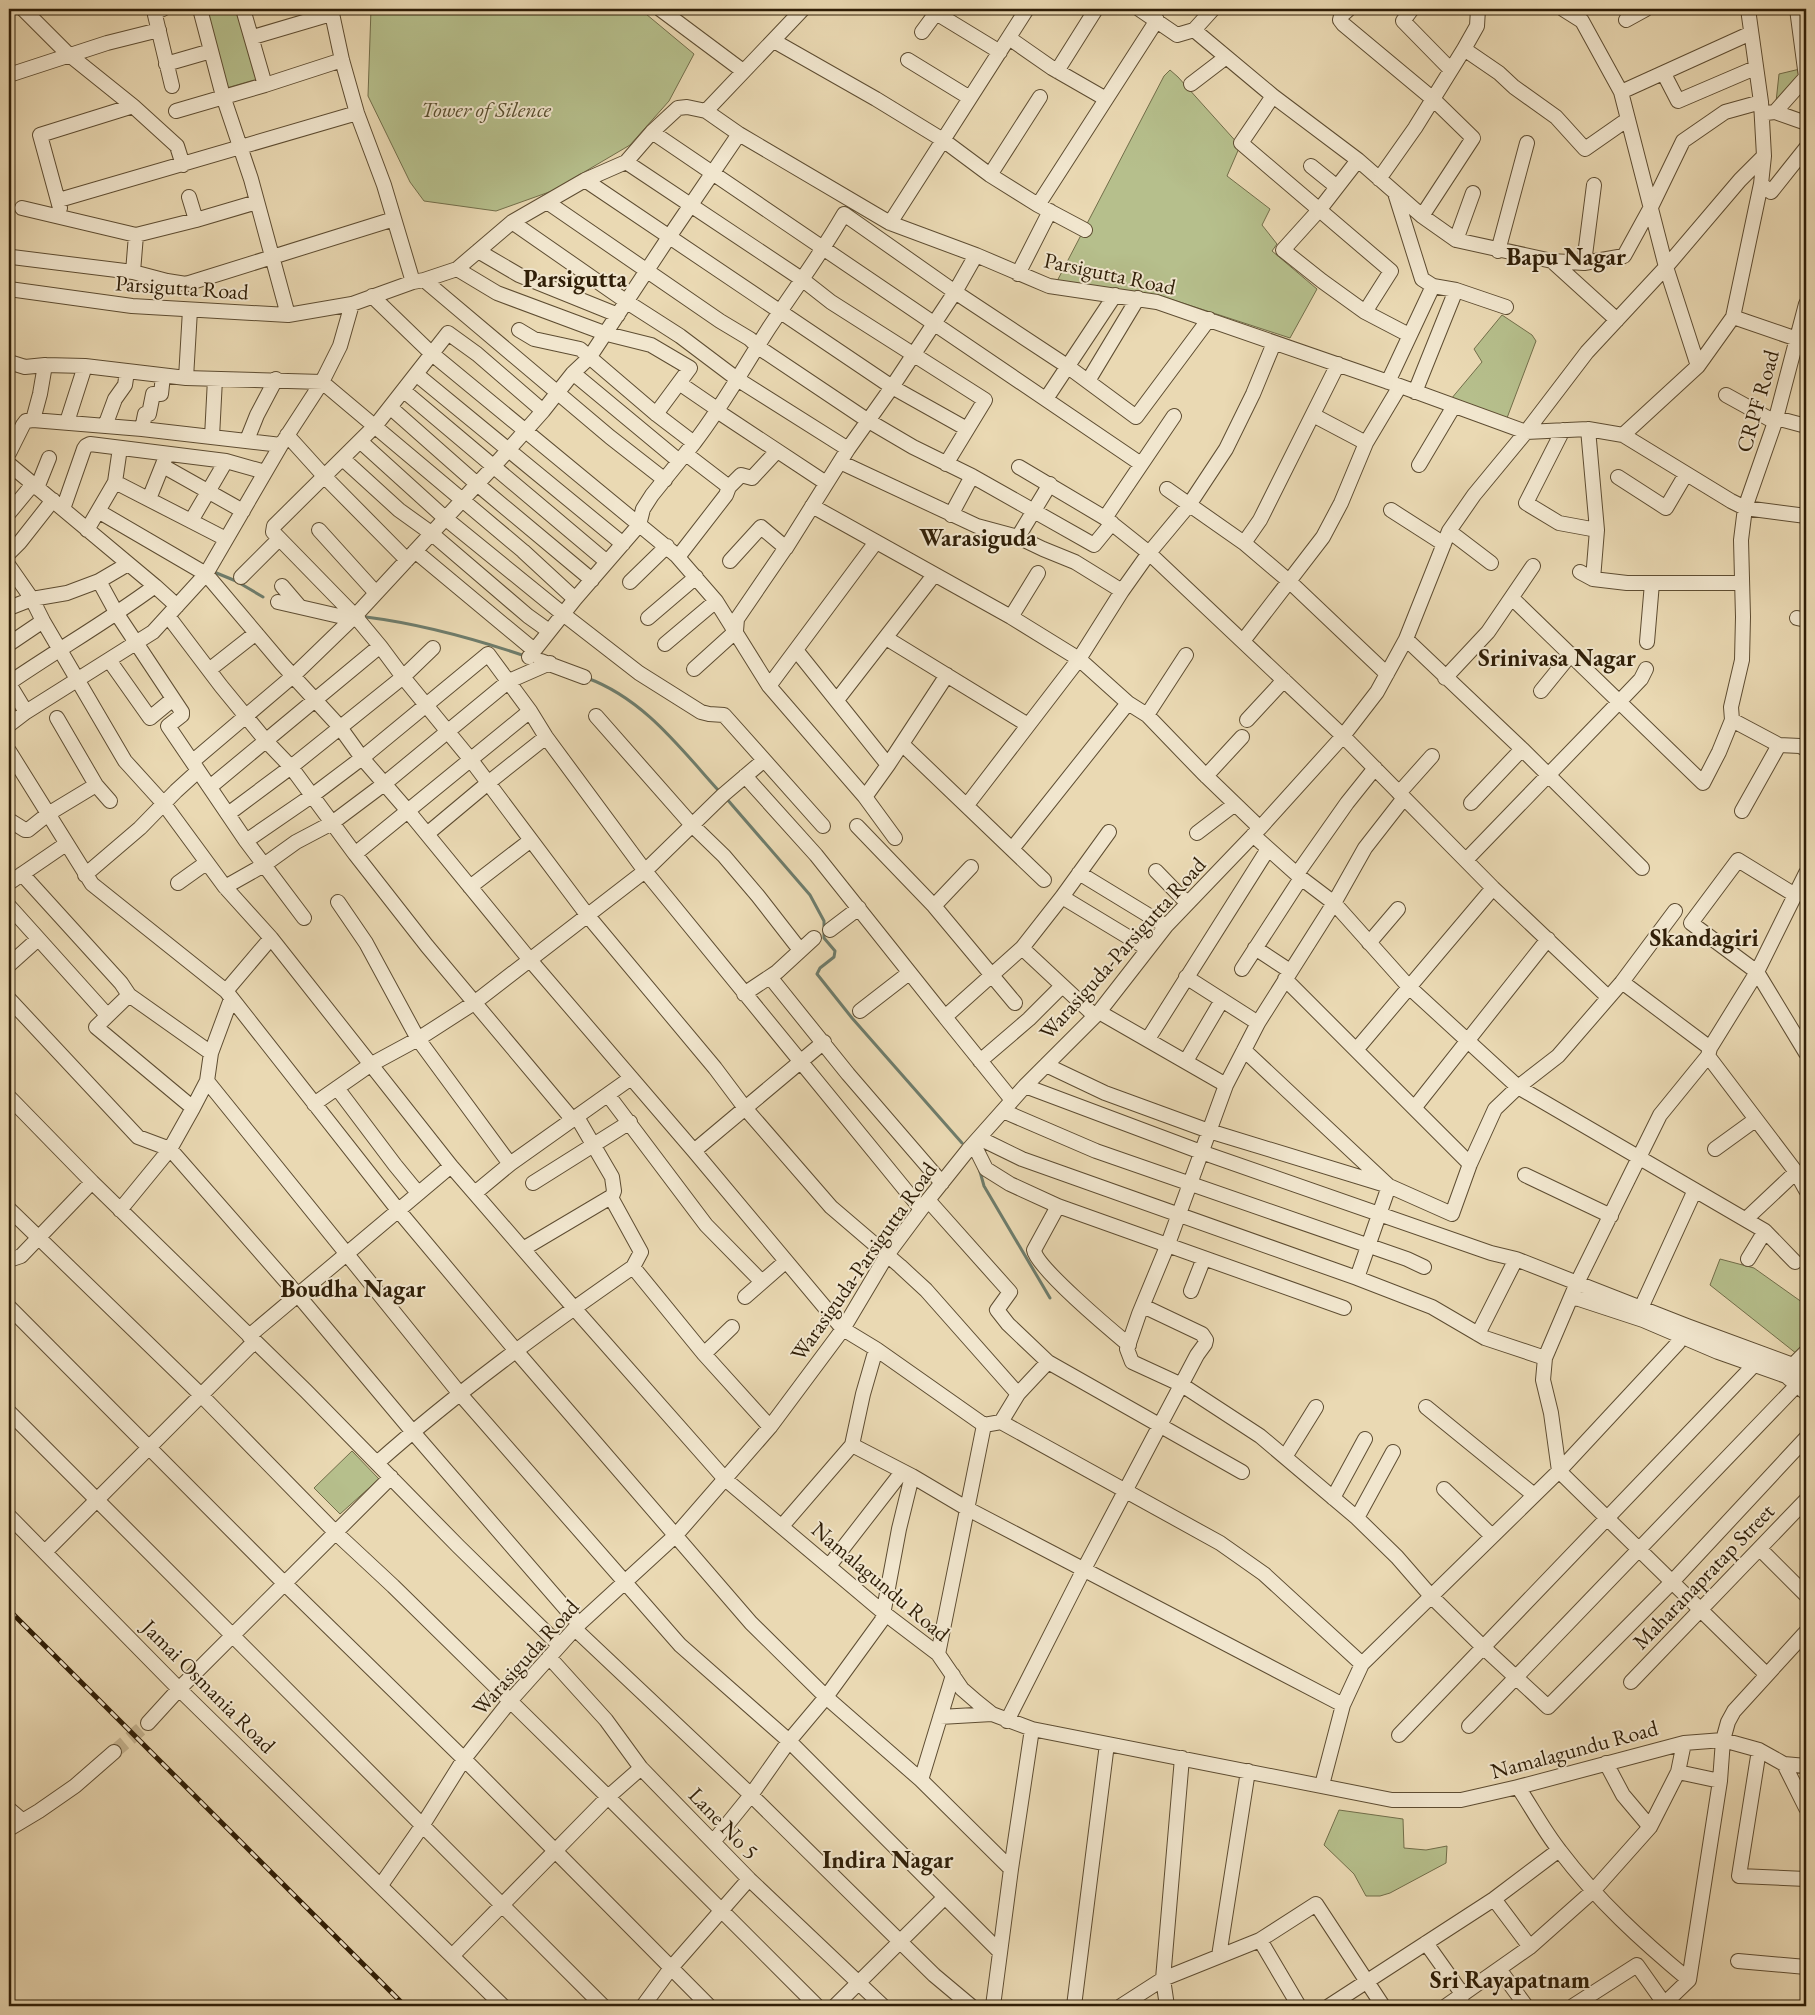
<svg xmlns="http://www.w3.org/2000/svg" width="1815" height="2015" viewBox="0 0 1815 2015" font-family="'EB Garamond',serif">
<style>
.green{fill:#b6bf8c;stroke:#726e4a}
.lines{fill:none;stroke-linecap:round;stroke-linejoin:round}
.stream{stroke:#6e7c6b;stroke-width:3}
.minor-tunnel{stroke:#c5b491;stroke-width:14;stroke-dasharray:14 7;stroke-linecap:butt}
.minor-casing{stroke:#5e4d32;stroke-width:16}
.minor{stroke:#f1e6ce;stroke-width:14}
.rail-casing{stroke:#2f1e07;stroke-width:5}
.rail{stroke:#f1e6ce;stroke-width:3;stroke-dasharray:9;stroke-linecap:butt}
.labels{text-anchor:middle;stroke-width:4;stroke-linejoin:round;paint-order:stroke}
.park-label{font-size:22px;font-style:italic;fill:#584e2f;stroke:#f1e6ce}
.street-label{font-size:22px;fill:#2f1e07;stroke:#f1e6ce}
.neighbourhood-label{font-size:24px;font-weight:bold;fill:#2f1e07;stroke:#f1e6ce}
</style>
<rect width="100%" height="100%" fill="#ead9b3"/>
<filter id="stains"><feTurbulence type="fractalNoise" baseFrequency=".004" numOctaves="4"/><feColorMatrix values="0 0 0 0 .2 0 0 0 0 .09 0 0 0 0 .02 0 0 0 .5 -.17"/></filter>
<radialGradient id="worn" r=".72"><stop offset=".6" stop-color="#630" stop-opacity="0"/><stop offset="1" stop-color="#630" stop-opacity=".3"/></radialGradient>
<path class="green" d="M 204,9 L 245,9 L 261,78 L 223,89 Z
M 371,9 L 640,9 L 694,54 L 669,101 L 630,145 L 552,191 L 496,211 L 424,201 L 410,182 L 368,96 Z
M 1804,68 L 1806,69 L 1776,102 L 1779,74 Z
M 1170,70 L 1178,77 L 1240,146 L 1227,176 L 1270,209 L 1262,225 L 1277,244 L 1272,251 L 1317,289 L 1290,338 L 1158,295 L 1055,285 L 1164,76 Z
M 1502,315 L 1532,335 L 1536,341 L 1507,418 L 1451,399 L 1482,362 L 1474,349 Z
M 1720,1259 L 1754,1268 L 1806,1305 L 1806,1342 L 1797,1354 L 1710,1285 Z
M 352,1451 L 379,1479 L 340,1514 L 314,1488 Z
M 1339,1810 L 1403,1819 L 1404,1848 L 1426,1850 L 1447,1846 L 1446,1863 L 1390,1893 L 1380,1896 L 1366,1896 L 1354,1874 L 1324,1845 Z"/>
<g class="lines">
<path class="stream" d="M 9,134 L 12,178 L 9,231
M 214,572 L 236,581 L 263,597
M 366,617 C 421,624 472,638 525,656
M 587,678 C 644,699 680,748 719,791
M 726,798 L 810,895 L 824,921 L 824,938 L 835,951 L 834,957 L 820,968 L 817,974 L 852,1018 L 962,1143
M 979,1168 L 984,1186 L 1050,1298"/>
<path class="minor-tunnel" d="M 114,1752 L 148,1723"/>
<g class="minor-casing">
<path id="minor" d="M 23,9 L 67,53 L 133,106 L 177,146 L 183,165
M 163,9 L 157,11 L 155,15 L 172,86
M 200,9 L 223,96 L 251,179 L 288,315
M 243,9 L 265,85
M 331,9 L 342,60 L 357,113 L 384,185 L 413,282
M 660,9 L 743,71
M 1139,9 L 1177,35 L 1194,30 L 1273,96 L 1358,160 L 1422,216 L 1456,240 L 1552,261 L 1617,320
M 1349,9 L 1341,16 L 1340,20 L 1343,24 L 1433,99 L 1473,138 L 1422,216
M 1412,9 L 1403,21 L 1451,70
M 1563,9 L 1582,21 L 1621,92 L 1666,267 L 1698,366
M 1797,9 L 1806,77
M 936,13 L 1000,52
M 1626,20 L 1646,9
M 1194,30 L 1213,9
M 922,32 L 939,9
M 253,37 L 331,14
M 1009,38 L 1052,68 L 1106,99
M 774,41 L 876,99 L 943,140 L 990,175 L 1038,205 L 1085,230
M 1464,49 L 1499,73 L 1514,87 L 1556,117 L 1585,149 L 1628,119
M 908,60 L 970,98
M 166,64 L 211,51
M 1057,71 L 1096,9
M 1664,74 L 1678,101 L 1755,68
M 9,75 L 107,43 L 159,30
M 1191,84 L 1225,58
M 1621,92 L 1751,33
M 1273,96 L 1241,143 L 1391,271 L 1365,312
M 176,111 L 265,85 L 342,60
M 706,111 L 739,134 L 890,223 L 976,255 L 1049,286 L 1157,302 L 1400,386 L 1526,432 L 1588,429 L 1623,435 L 1731,501 L 1745,508 L 1806,516
M 1775,112 L 1806,77
M 1766,113 L 1775,112 L 1806,123
M 652,132 L 1141,464
M 1358,160 L 1320,209 L 1283,250 L 1322,281 L 1365,312 L 1409,335
M 626,162 L 803,280 L 831,302 L 985,400 L 946,464
M 1311,166 L 1337,187
M 990,175 L 1040,97
M 1379,179 L 1415,128 L 1464,49 L 1477,26 L 1478,9
M 585,180 L 892,387 L 967,429
M 1761,184 L 1771,192 L 1806,148
M 1395,193 L 1422,279 L 1433,286 L 1456,290 L 1506,307
M 189,197 L 196,220
M 59,200 L 357,113
M 547,202 L 720,321 L 750,339 L 758,347 L 867,420 L 913,447 L 972,476 L 1094,545 L 1112,523
M 1038,205 L 1157,20
M 22,208 L 136,235 L 196,220 L 257,202
M 60,208 L 40,135 L 133,106
M 512,222 L 627,302 L 680,336 L 737,379 L 848,449
M 890,223 L 1027,9
M 1456,240 L 1473,193
M 478,251 L 519,275 L 618,315
M 1498,251 L 1527,143
M 12,257 L 133,272 L 167,281 L 186,284 L 394,219
M 1552,261 L 1584,263 L 1624,256 L 1652,205 L 1683,141 L 1725,112 L 1761,102
M 1584,263 L 1594,185
M 457,269 L 497,293 L 607,334 L 651,345 L 690,368 L 656,414
M 133,272 L 136,235
M 1018,274 L 1050,211
M 424,280 L 610,437 L 665,480
M 9,289 L 132,306 L 288,315 L 352,304 L 413,282 L 424,280 L 457,269 L 512,222 L 585,180 L 626,162 L 652,132 L 678,108 L 687,107 L 706,111 L 803,9
M 372,296 L 431,353 L 676,555 L 716,601 L 769,686 L 865,797 L 895,838
M 1733,317 L 1797,339
M 519,330 L 534,339 L 580,349 L 656,414 L 694,443 C 722,407 744,367 769,328 C 794,290 821,254 844,214 L 955,292 L 1067,366 L 1136,417 L 1209,319
M 9,362 L 25,367 L 45,365 L 85,366 L 186,378 L 322,382 L 523,551 L 575,599
M 573,373 L 679,461
M 416,374 L 623,544
M 186,378 L 190,310
M 1088,381 L 1138,298
M 1388,382 L 1433,286
M 679,383 L 717,409
M 404,391 L 607,562
M 1415,392 L 1456,290
M 1726,395 L 1775,422
M 1046,399 L 1115,295
M 391,408 L 477,484 L 592,580
M 543,411 L 477,354 L 448,333 L 376,425 L 274,526 L 273,532 L 355,616 L 380,646 L 403,677 L 471,760 L 588,916 L 715,1068 L 745,1108 L 831,1207 L 900,1266 L 926,1290 L 1018,1394
M 717,411 L 826,483
M 1313,415 L 1366,443
M 1776,418 L 1806,426
M 33,420 L 40,394 L 45,365
M 67,422 L 85,366
M 105,426 L 115,399 L 125,385 L 127,372
M 142,429 L 145,414 L 149,414 L 153,394 L 161,394 L 163,376
M 1588,429 L 1597,530 L 1593,579
M 1563,430 L 1526,503 L 1559,523 L 1597,530
M 287,435 L 325,477 L 407,560
M 1623,435 L 1698,366 L 1733,317 L 1761,184 L 1764,156 L 1761,102 L 1748,9
M 212,437 L 215,379
M 247,440 L 257,415 L 276,379
M 360,441 L 445,518 L 563,614 L 639,673 L 701,712 L 709,714 L 724,715 L 823,826
M 9,453 L 23,425 L 26,421 L 33,420 L 142,429 L 281,445
M 686,454 L 729,487 L 741,475 L 752,478 L 777,451
M 343,459 L 399,510 L 431,533 L 528,616 L 549,631
M 840,462 L 977,526 L 1018,537 L 1043,549 L 1075,562 L 1122,591
M 9,464 L 155,586 L 177,606
M 1419,465 L 1454,406
M 163,466 L 243,511
M 1019,467 L 1105,518 L 1149,553 L 1343,736 L 1493,888 L 1608,997
M 1618,477 L 1666,508 L 1686,474
M 115,482 L 226,539
M 37,488 L 49,458
M 1167,489 L 1244,543 L 1290,582 L 1387,674
M 149,499 L 165,459
M 812,506 L 1011,617 L 1079,659 L 1128,703 L 1147,715 L 1203,773 L 1260,828
M 63,509 L 84,449 L 86,446 L 90,444 L 226,461 L 265,472
M 1391,510 L 1444,544
M 98,511 L 206,574 L 282,664 L 339,726 L 362,758 L 408,811 L 530,960 L 694,1151 L 843,1329 L 876,1349 L 984,1425 L 938,1654
M 9,513 L 33,484
M 951,515 L 972,476
M 1105,518 L 1174,416
M 191,521 L 226,461
M 87,530 L 115,482 L 120,448
M 319,530 L 376,593
M 1449,531 L 1491,563
M 1018,537 L 1050,484
M 1244,543 L 1260,520 L 1338,364
M 415,551 L 534,650
M 9,553 L 20,542 L 53,500
M 678,557 L 726,495 L 729,487
M 730,561 L 761,527 L 786,548 L 848,449 L 892,387 L 955,292 L 976,255
M 9,566 L 32,599 L 43,621 L 125,761 L 164,804 L 225,887 L 271,938 L 451,1166 L 574,1308 L 725,1479 L 884,1613 L 938,1654 L 962,1689 L 977,1702 L 992,1714 L 1032,1729 L 1392,1800 L 1461,1800 L 1518,1787 L 1684,1743 L 1723,1740 L 1759,1750 L 1784,1764 L 1806,1808
M 1580,572 L 1593,579 L 1627,583 L 1741,583
M 241,577 L 279,539
M 99,581 L 117,614 L 182,712 L 182,715 L 168,726 L 246,841 L 304,918
M 630,582 L 667,546
M 282,586 L 300,607
M 1513,599 L 1703,783 L 1719,752 L 1732,720 L 1731,707 L 1742,660 L 1743,617 L 1741,540 L 1745,508 L 1775,422 L 1806,304
M 278,602 L 339,616 L 358,616
M 9,608 L 32,599 L 67,593 L 99,581 L 128,564
M 168,616 L 221,686 L 267,742 L 291,767 L 355,854 L 427,946 L 573,1120
M 1011,617 L 1038,573
M 648,618 L 696,577
M 1797,618 L 1806,620
M 886,638 L 1028,725
M 1406,639 L 1522,749 L 1642,868
M 1243,641 L 1323,537 L 1341,503 L 1366,443 L 1400,386
M 1647,642 L 1652,583
M 9,644 L 43,621
M 665,644 L 716,601
M 796,650 L 888,765
M 529,657 L 575,599 L 639,525 L 643,509 L 652,495 L 694,443
M 109,660 L 150,718 L 173,699
M 541,661 L 584,677
M 694,669 L 736,631 L 737,619 L 791,540
M 209,670 L 256,633
M 1445,678 L 1488,632 L 1533,566
M 9,683 C 57,650 108,621 155,586
M 9,684 L 26,712
M 769,686 L 876,542
M 1541,691 L 1571,654
M 837,700 L 934,575
M 1147,715 L 1186,655
M 596,716 L 692,825 L 724,856 L 758,896 L 800,950
M 57,718 L 96,785 L 110,801
M 1247,720 L 1284,680
M 1732,720 L 1779,745 L 1800,746 L 1806,749
M 9,725 L 26,712 L 153,632 L 206,574 L 281,445 L 322,382 L 340,346 L 352,304
M 902,744 L 1044,880
M 9,751 L 92,884 L 226,991 L 398,1210 L 517,1352 L 751,1623 L 826,1697 L 921,1780 L 1011,1869
M 193,761 L 293,676 L 355,616 L 493,467 L 543,411 L 573,373 L 589,358 L 669,237 L 739,134
M 745,776 L 816,855 L 945,1017
M 1206,776 L 1242,737
M 210,787 L 380,646
M 1399,793 L 1432,756
M 865,797 L 888,765 L 947,675
M 1404,798 L 1365,848 L 1334,903 L 1258,1023 L 1226,1085 L 1168,1244 L 1139,1314 L 1127,1349 L 1132,1362 L 1182,1385 L 1260,1436 L 1357,1518 L 1397,1557 L 1431,1596 L 1483,1647 L 1548,1707 L 1672,1582 L 1806,1438
M 1471,803 L 1522,749
M 967,805 L 1079,659 L 1122,591 L 1149,553 L 1189,505 L 1226,449 L 1253,394 L 1274,343
M 1742,811 L 1779,745
M 228,814 L 291,767 L 403,677 L 433,648
M 9,820 L 25,830 L 28,830 L 48,814 L 96,785
M 857,826 L 934,906 L 1015,1003
M 1197,833 L 1235,804
M 427,834 L 488,783 L 546,737
M 1253,835 L 1301,878 L 1334,903 L 1409,987 L 1518,1087 L 1765,1231 L 1748,1259
M 246,841 L 313,795 L 362,758 L 488,654 L 530,711 L 546,737 L 645,871 L 921,1209
M 1012,849 L 1128,703
M 355,854 L 530,711
M 1466,860 L 1619,702 L 1641,679 L 1646,669
M 1156,871 L 1187,903
M 1079,873 L 1166,926
M 22,874 L 121,983 L 129,995 L 211,1053
M 1297,874 L 1347,803 L 1375,768
M 85,875 L 140,828 L 176,791 L 198,771
M 9,883 L 66,844
M 178,883 L 206,863
M 225,887 L 264,865 L 296,842 L 332,823 L 384,784 L 509,681 L 550,663
M 470,887 L 531,840
M 1795,895 L 1738,860 L 1691,923 L 1757,972 L 1806,1053
M 1062,897 L 1148,949
M 338,902 L 366,943 L 418,1039 L 510,1164
M 9,906 L 107,1015
M 934,906 L 971,867
M 830,930 L 859,908
M 1369,943 L 1398,909
M 1022,948 L 1062,897 L 1109,832
M 1255,948 L 1290,971
M 9,965 L 38,939
M 1242,969 L 1301,878
M 770,977 L 848,1074 L 942,1183
M 1186,977 L 1258,1023
M 1285,979 L 1470,1164
M 1622,982 L 1710,1048
M 226,991 L 271,938
M 744,994 L 777,972 L 814,938
M 129,995 L 96,1027 L 193,1108
M 9,999 L 138,1137 L 170,1149 L 297,1294 L 412,1431 L 579,1624
M 860,1011 L 909,973
M 1099,1012 L 1226,1085
M 1148,1039 L 1268,849
M 1244,1050 L 1389,1186 L 1452,1214 L 1470,1164 L 1495,1109 L 1518,1087 L 1558,1056 L 1622,982 L 1675,911
M 1356,1050 L 1493,888
M 1708,1056 L 1796,1172 L 1806,1190
M 980,1061 L 1029,1019 L 1061,987
M 1186,1061 L 1222,1000
M 1046,1065 L 1105,1093 L 1209,1131 L 1389,1186 L 1357,1278
M 207,1081 L 460,1394 L 680,1645 L 789,1741 L 1000,1952
M 1025,1086 L 1201,1152 L 1491,1253 L 1516,1259 L 1687,1326 L 1793,1365 L 1806,1375
M 337,1088 L 395,1165 L 418,1193
M 608,1095 L 706,1225 L 762,1282
M 9,1097 L 92,1182 L 306,1391 L 458,1546 L 559,1645
M 1012,1100 L 945,1017 L 1022,948 L 1095,1016
M 314,1104 L 370,1065 L 418,1039 L 474,1003 L 645,871 L 723,795 L 763,761
M 1415,1107 L 1548,939
M 1003,1111 L 1096,1151 L 1407,1259 L 1424,1267
M 577,1117 L 612,1177 L 614,1191 L 611,1199
M 979,1138 L 1022,1159 L 1357,1278 L 1432,1307 L 1485,1338 L 1545,1358
M 974,1145 L 986,1169 L 1010,1184 L 1058,1206 L 1344,1308
M 1715,1149 L 1755,1120
M 694,1151 L 824,1042
M 1525,1175 L 1611,1216
M 533,1183 L 630,1122
M 475,1193 L 510,1164 L 631,1078
M 928,1200 L 1010,1292 L 997,1310 L 1008,1324 L 1048,1362 L 1242,1472
M 1058,1206 L 1034,1250 C 1036,1267 1111,1330 1129,1345
M 9,1209 L 201,1395 L 336,1533 L 393,1586 L 608,1797 L 817,2006
M 120,1210 L 170,1149 L 193,1108 L 207,1081 L 211,1053 L 231,999
M 1746,1219 L 1796,1172
M 1765,1231 L 1795,1262
M 523,1249 L 609,1198 L 613,1201 L 641,1252 L 633,1267
M 9,1260 L 21,1256 L 92,1182
M 1191,1291 L 1204,1258
M 745,1297 L 785,1262
M 1571,1298 L 1579,1299 L 1643,1320 L 1718,1352 L 1786,1376 L 1806,1393
M 9,1307 L 285,1584 L 464,1759 L 709,2006
M 1641,1308 L 1695,1190
M 1478,1334 L 1516,1259
M 249,1336 L 451,1166
M 704,1354 L 732,1327
M 1793,1365 L 1806,1352
M 1426,1407 L 1534,1495
M 9,1412 L 603,2006
M 1001,1422 L 1018,1394 L 1048,1362
M 984,1425 L 1001,1422 L 1220,1543 L 1264,1574 L 1362,1664
M 852,1445 L 912,1476 L 966,1508 L 1343,1705
M 1285,1457 L 1316,1407
M 377,1463 C 457,1392 545,1328 633,1267 L 704,1354 L 770,1427
M 1444,1489 L 1492,1536
M 1333,1498 L 1365,1439
M 9,1516 L 179,1689 L 503,2006
M 1357,1518 L 1393,1452
M 782,1526 L 852,1445 L 863,1394 L 876,1349
M 1760,1549 L 1806,1595
M 45,1552 L 254,1342
M 829,1566 L 902,1472
M 575,1629 L 751,1795 L 934,1975 L 971,2006
M 549,1657 L 606,1720 L 641,1768 L 749,1879 L 883,2006
M 1766,1674 L 1559,1471 L 1551,1413 L 1543,1380 L 1545,1358 L 1577,1283 L 1660,1115 L 1708,1056 L 1710,1048 L 1757,972 L 1806,873
M 1631,1682 L 1806,1500
M 940,1717 L 992,1714
M 1007,1721 L 1084,1569 L 1197,1355 L 1205,1344 L 1206,1340 L 1202,1334 L 1143,1306
M 148,1723 L 179,1689 L 391,1477
M 1469,1726 L 1798,1384
M 1399,1735 L 1755,1364
M 1759,1750 L 1739,1876 L 1806,1879
M 1606,1763 L 1623,1795 L 1650,1827
M 1784,1764 L 1806,1766
M 1678,1772 L 1720,1781
M 921,1780 L 953,1675
M 1322,1785 L 1343,1705 L 1362,1664 L 1559,1471 L 1678,1343 L 1681,1336
M 1518,1787 C 1532,1808 1544,1831 1560,1851 C 1597,1900 1642,1941 1689,1980
M 9,1809 L 22,1820
M 9,1829 L 39,1811 L 75,1786 L 114,1752
M 713,1842 L 751,1795 L 789,1741 L 826,1697 L 882,1620 L 899,1529 L 912,1476
M 381,1885 L 422,1826 L 464,1759 L 510,1701 L 579,1624 L 676,1535 L 770,1427 L 843,1329 L 887,1255 L 928,1200 L 968,1150 L 1025,1086 L 1099,1012 L 1166,926 L 1260,828 L 1343,736 L 1377,692 L 1406,639 L 1449,531 L 1474,495 L 1526,432 L 1587,352 L 1666,267 L 1740,180 L 1764,156
M 1494,1899 L 1530,1947
M 1260,1940 L 1299,2006
M 1426,1943 L 1463,1995
M 452,1956 L 608,1797 L 641,1768
M 1219,1956 L 1248,1771
M 1738,1961 L 1806,1967
M 1499,1969 L 1526,2006
M 1664,2004 L 1689,1980 L 1720,1781 L 1723,1740 L 1728,1722 L 1734,1711 L 1806,1632
M 643,2006 L 671,1968 L 749,1879
M 835,2006 L 945,1897
M 993,2006 L 1011,1869 L 1032,1729
M 1074,2006 L 1107,1744
M 1121,2006 L 1163,1979 L 1260,1940 L 1316,1904 L 1383,2006
M 1167,2006 L 1163,1979 L 1182,1758
M 1329,2006 L 1494,1899 L 1559,1850
M 1446,2006 L 1530,1947 L 1593,1891 L 1650,1827 L 1678,1772 L 1684,1743
M 1573,2006 L 1637,1965 L 1666,2006"/>
</g>
<use href="#minor" class="minor"/>
<g class="rail-casing">
<path id="rail" d="M 9,1610 L 405,2006"/>
</g>
<use href="#rail" class="rail"/>
</g>
<g class="labels">
<g class="park-label">
<text x="486" y="117">Tower of Silence</text>
</g>
<g class="street-label">
<text transform="translate(1110 273) rotate(12)" y="8">Parsigutta Road</text>
<text transform="translate(182 287) rotate(4)" y="8">Parsigutta Road</text>
<text transform="translate(1757 401) rotate(-74)" y="8">CRPF Road</text>
<text transform="translate(1122 948) rotate(-48)" y="8">Warasiguda-Parsigutta Road</text>
<text transform="translate(863 1261) rotate(-55)" y="8">Warasiguda-Parsigutta Road</text>
<text transform="translate(1703 1576) rotate(-46)" y="8">Maharanapratap Street</text>
<text transform="translate(881 1581) rotate(40)" y="8">Namalagundu Road</text>
<text transform="translate(525 1657) rotate(-48)" y="8">Warasiguda Road</text>
<text transform="translate(209 1686) rotate(45)" y="8">Jamai Osmania Road</text>
<text transform="translate(1574 1749) rotate(-15)" y="8">Namalagundu Road</text>
<text transform="translate(724 1823) rotate(46)" y="8">Lane No 5</text>
</g>
<g class="neighbourhood-label">
<text x="1566" y="265">Bapu Nagar</text>
<text x="575" y="287">Parsigutta</text>
<text x="978" y="546">Warasiguda</text>
<text x="1557" y="666">Srinivasa Nagar</text>
<text x="1704" y="946">Skandagiri</text>
<text x="353" y="1297">Boudha Nagar</text>
<text x="888" y="1868">Indira Nagar</text>
<text x="1510" y="1988">Sri Rayapatnam</text>
</g>
</g>
<rect width="1815" height="2015" fill="none" stroke="#ead9b3" stroke-width="30"/>
<rect x="10" y="10" width="1795" height="1995" fill="none" stroke="#2f1e07" stroke-width="2.5"/>
<rect x="15" y="15" width="1785" height="1985" fill="none" stroke="#2f1e07"/>
<rect width="100%" height="100%" filter="url(#stains)"/>
<rect width="100%" height="100%" fill="url(#worn)"/>
</svg>
